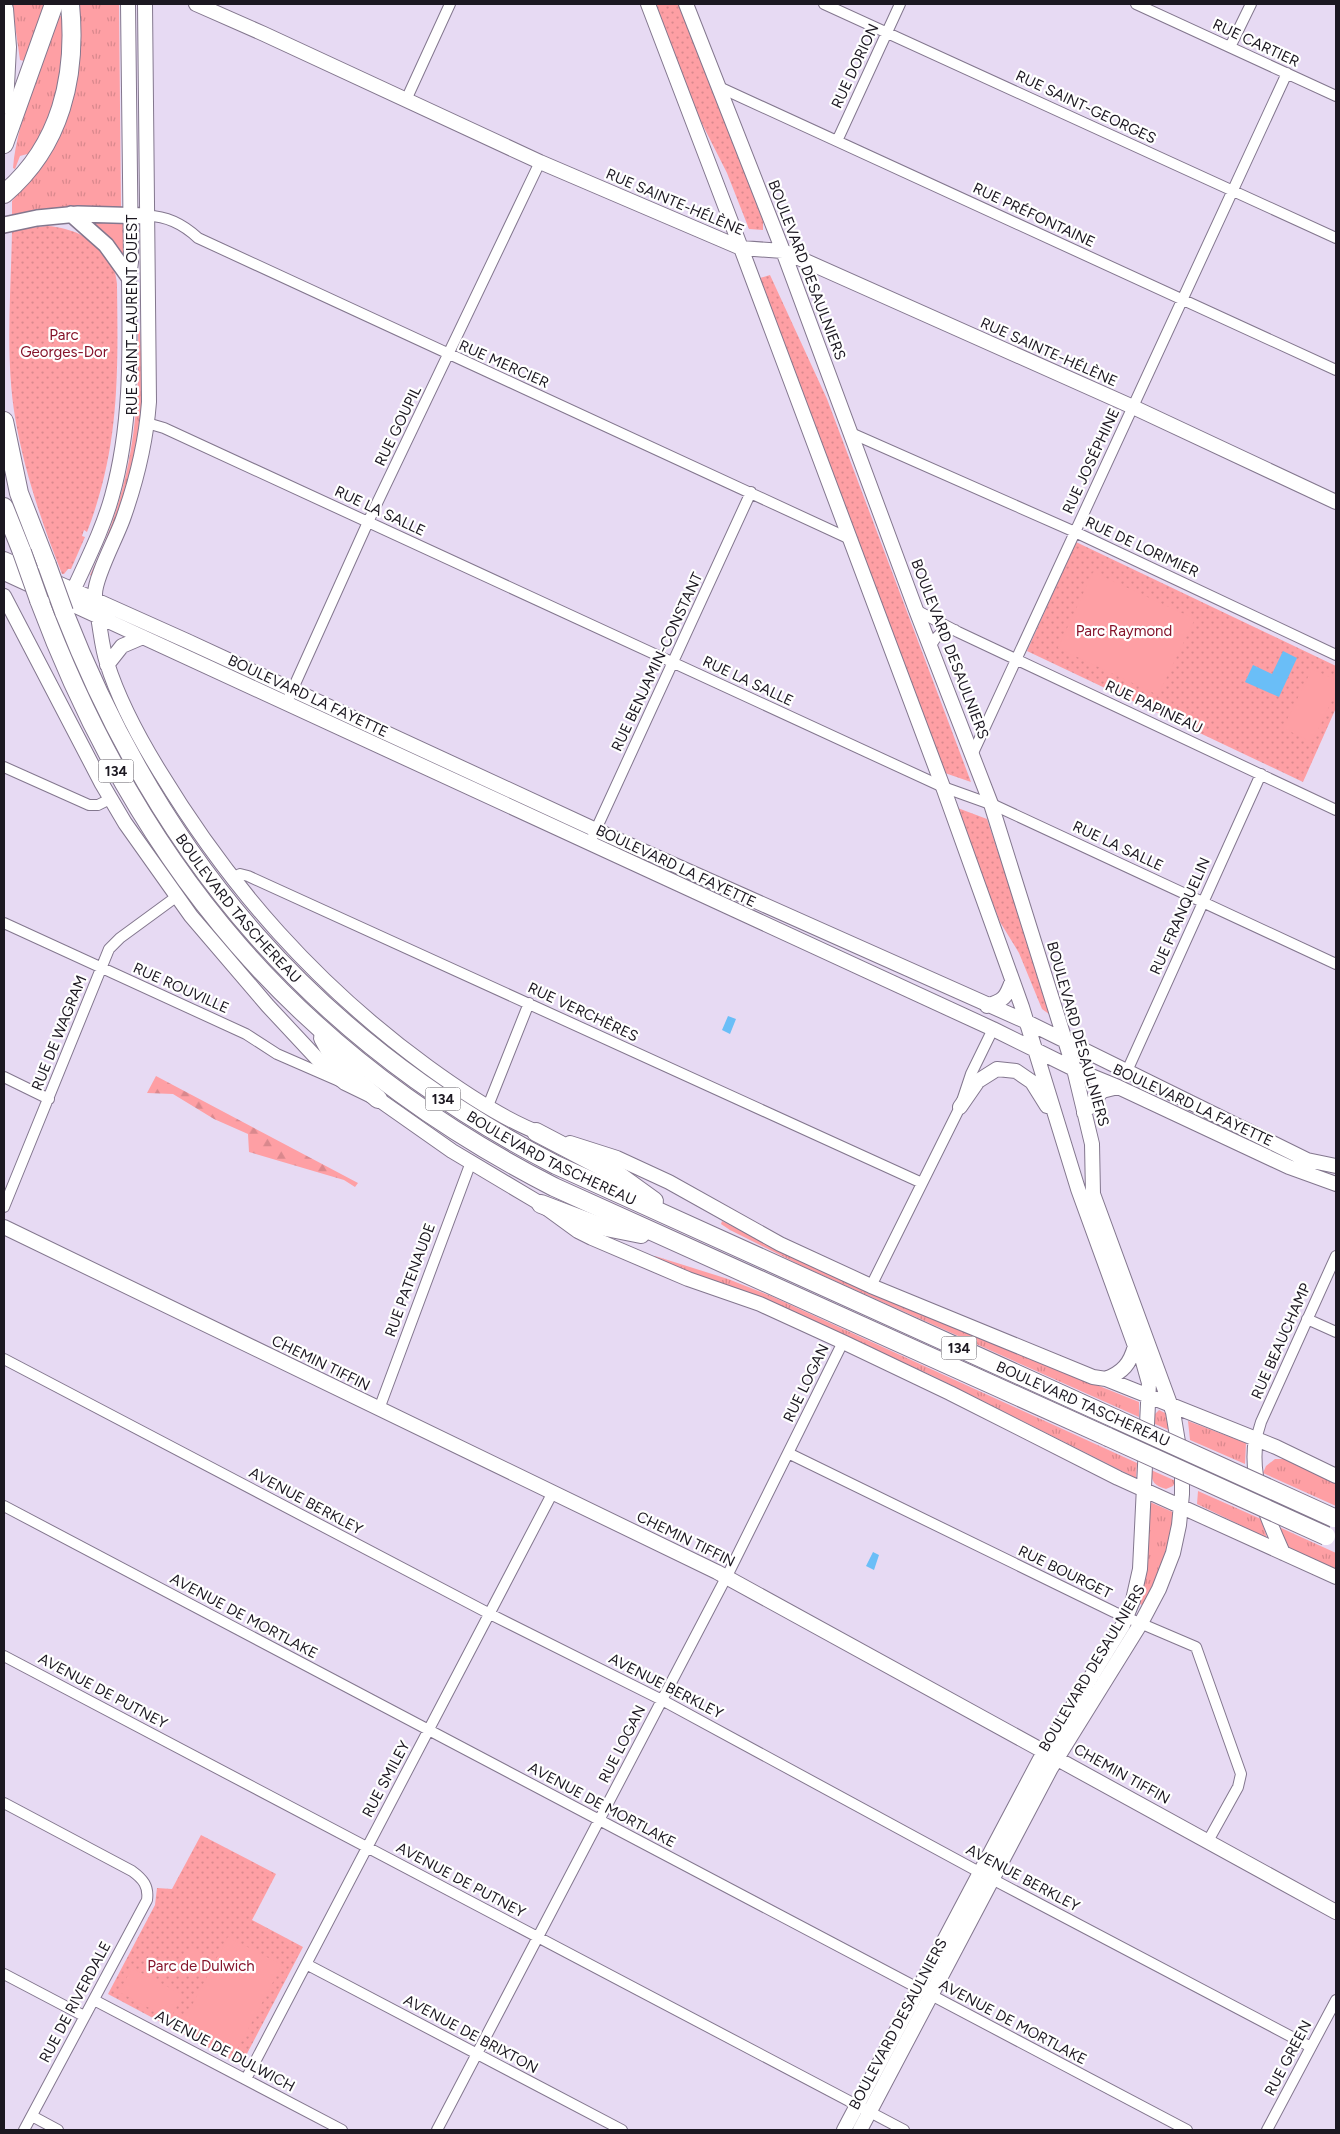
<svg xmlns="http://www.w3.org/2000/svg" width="1340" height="2134" viewBox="0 0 1340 2134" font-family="Figtree,sans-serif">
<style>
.grass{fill:url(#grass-tufts)}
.forest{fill:url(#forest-firs)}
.park{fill:url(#park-dots)}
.pitch{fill:#fe9fa4}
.water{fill:#6abef7}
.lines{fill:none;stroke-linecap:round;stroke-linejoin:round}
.street-casing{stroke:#83778e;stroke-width:12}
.secondary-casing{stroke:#83778e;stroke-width:16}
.primary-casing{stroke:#83778e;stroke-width:18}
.highway-casing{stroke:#83778e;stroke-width:20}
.street{stroke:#fff;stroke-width:10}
.secondary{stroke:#fff;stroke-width:14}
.primary{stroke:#fff;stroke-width:15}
.highway{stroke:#fff;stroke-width:18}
.highway-bridge-casing{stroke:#83778e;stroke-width:20;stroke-linecap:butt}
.highway-bridge{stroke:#fff;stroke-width:18}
.labels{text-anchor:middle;stroke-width:4.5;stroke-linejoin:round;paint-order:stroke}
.shield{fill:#fff;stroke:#605d64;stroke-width:1}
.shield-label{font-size:14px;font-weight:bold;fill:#1c1821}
.street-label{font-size:15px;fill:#1c1821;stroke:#fff}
.park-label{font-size:15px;fill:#85142b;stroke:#fff}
</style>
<defs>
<pattern id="grass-tufts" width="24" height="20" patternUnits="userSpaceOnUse" patternTransform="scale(1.25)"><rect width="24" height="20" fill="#fe9fa4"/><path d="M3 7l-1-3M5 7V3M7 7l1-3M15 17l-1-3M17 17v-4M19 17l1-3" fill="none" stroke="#d9888d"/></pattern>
<pattern id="forest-firs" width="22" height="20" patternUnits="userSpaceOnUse" patternTransform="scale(1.25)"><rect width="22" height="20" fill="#fe9fa4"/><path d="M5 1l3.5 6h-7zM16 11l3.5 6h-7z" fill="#d9888d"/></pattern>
<pattern id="park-dots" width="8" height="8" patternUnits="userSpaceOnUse" patternTransform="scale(1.25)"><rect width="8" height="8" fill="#fe9fa4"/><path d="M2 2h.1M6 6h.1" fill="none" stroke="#d9888d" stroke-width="1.8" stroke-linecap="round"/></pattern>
</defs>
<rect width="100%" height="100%" fill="#e7daf3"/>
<path class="grass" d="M 12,4 L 46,4 L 24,61 L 20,60 Z
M 79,4 L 119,4 L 121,207 L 71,207 L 12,215 L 12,201 L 49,157 L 60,136 L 70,110 L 79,62 Z
M 59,16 L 63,16 C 64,48 62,85 50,115 C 45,128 38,141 31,153 L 20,156 L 15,169 L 13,168 C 18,115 43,66 59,16 Z
M 88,220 L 123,224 L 124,261 Z
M 138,331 L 140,331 C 141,361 144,393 141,423 C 135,477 113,527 92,576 L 90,575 C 130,493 140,421 138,331 Z
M 116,613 L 248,675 L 171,645 L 114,618 Z
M 722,1221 L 780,1251 L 906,1308 L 1139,1402 L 1139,1417 L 802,1266 L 730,1230 L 721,1224 Z
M 655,1256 L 728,1279 L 771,1296 L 1137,1463 L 1136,1478 L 933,1376 L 817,1323 L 653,1258 Z
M 1159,1410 L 1167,1414 L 1171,1431 L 1153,1423 L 1154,1415 Z
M 1188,1421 L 1246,1443 L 1245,1464 L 1190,1440 Z
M 1275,1459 L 1286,1459 L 1336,1484 L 1336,1506 L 1263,1473 L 1266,1466 Z
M 1151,1470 L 1176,1481 L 1173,1486 L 1166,1489 C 1155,1486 1151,1482 1151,1470 Z
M 1198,1491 L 1261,1519 L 1267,1538 L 1197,1504 Z
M 1150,1502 L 1175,1513 L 1169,1544 L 1160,1571 L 1143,1606 L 1139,1603 L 1148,1556 Z
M 1279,1527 L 1336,1553 L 1336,1570 L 1291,1549 L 1285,1543 Z"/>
<path class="forest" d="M 156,1076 L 358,1183 L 355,1187 L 344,1180 L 249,1152 L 248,1134 L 214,1119 L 173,1094 L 147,1093 Z"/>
<path class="park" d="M 653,4 L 680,4 L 763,221 L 763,230 L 749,229 L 727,173 L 689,98 Z
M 47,226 C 80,228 114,248 117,284 C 118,374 120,446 87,532 L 84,530 L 82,536 L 85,537 L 71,569 L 68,569 L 64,574 L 62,574 C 42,523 24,471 15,417 C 5,356 11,292 12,230 Z
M 770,275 L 827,399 L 971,782 L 942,772 L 760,278 Z
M 1076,542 L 1336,666 L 1336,708 L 1303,782 L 1027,651 Z
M 955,807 L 987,819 L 1053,1017 L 1042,1009 L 1019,953 L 1000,922 Z
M 201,1835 L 276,1874 L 252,1920 L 303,1947 L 241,2065 L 108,1994 L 155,1905 L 157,1888 L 172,1889 Z"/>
<path class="pitch" d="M 1093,572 L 1195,619 L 1158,695 L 1058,648 Z
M 1312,669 L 1336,680 L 1336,692 L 1312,742 L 1283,728 Z
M 228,1937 L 282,1965 L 236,2052 L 182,2024 Z
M 191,1945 L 204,1956 L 195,1974 L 180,1966 Z
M 132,1968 L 183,1995 L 170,2019 L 119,1992 Z"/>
<path class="water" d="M 1283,651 L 1297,658 L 1279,697 L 1245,682 L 1253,665 L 1272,674 Z
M 728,1016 L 736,1019 L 730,1034 L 722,1030 Z
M 873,1552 L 879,1555 L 874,1570 L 866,1566 Z"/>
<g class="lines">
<g class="street-casing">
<path id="street" d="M 824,4 L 1336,238
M 1136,4 L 1336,96
M 1230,47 L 1251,4
M 719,87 L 1336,370
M 406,100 L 450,4
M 837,141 L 900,4
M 148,216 C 167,216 184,225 198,238 C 415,339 633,438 850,539
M 147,423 L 164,428 L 943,787 L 996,806 L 1336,964
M 851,433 L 1075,532 L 1336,655
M 916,610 L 958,632 L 1336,810
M 931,646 C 936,635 943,630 955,630
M 286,704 L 368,522 L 540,162
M 973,753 L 1287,73
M 4,767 L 89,805 L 98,805 L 110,799
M 593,836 L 751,492
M 232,878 L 240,874 L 248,876 L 922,1183
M 4,923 L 246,1034 L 277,1054 L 339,1081
M 1127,1071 L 1261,774
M 4,1077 L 49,1099
M 488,1106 L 529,1003
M 4,1207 L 109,949 L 120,938 L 176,897
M 871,1286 L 960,1107 L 971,1074 L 993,1029
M 1307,1319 L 1336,1332
M 4,1359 L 490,1614 L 662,1700 L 992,1879 L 1311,2047
M 379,1409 L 471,1162
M 1256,1439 L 1261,1422 L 1336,1256
M 788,1453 L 1114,1612 L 1196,1647 L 1241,1774 L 1238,1787 L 1208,1841
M 4,1506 L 1187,2130
M 4,1656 L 904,2130
M 4,1803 L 132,1871 C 143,1879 149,1886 147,1900 L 24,2130
M 306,1964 L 622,2130
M 4,1974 L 84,2016
M 94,2000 L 342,2130
M 246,2079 L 553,1492
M 32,2116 L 58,2130
M 437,2130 L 730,1570 L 843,1342
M 1267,2130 L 1336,2000"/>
</g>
<g class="secondary-casing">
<path id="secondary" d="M 145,4 L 149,402 C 146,441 137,479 124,516 C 118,535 95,576 95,594 C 95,602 97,610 98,617 C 101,633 102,648 107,663 C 119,701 139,738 160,772 C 231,889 317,986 428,1067 C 461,1091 507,1122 545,1135
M 196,4 L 264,34 L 540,162 L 741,248 L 783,251 L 1133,407 L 1336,502
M 648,4 L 738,240 L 943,787 L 1022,1007 L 1078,1189 L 1135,1346 L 1142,1358 L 1149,1383 L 1140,1569 L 1133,1600 L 1123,1625 L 1039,1761 L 844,2130
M 686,4 L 783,251 L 916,610 L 991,804 L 1074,1069 L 1092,1144 L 1093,1194 L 1173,1412 L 1182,1466 L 1182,1494 L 1179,1525 L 1173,1553 L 1159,1589 L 1141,1623 L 1051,1768 L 860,2130
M 4,559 L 187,641 L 596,830 L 1027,1022 L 1307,1160 L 1336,1166
M 4,573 L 993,1029 L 1074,1069 L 1118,1087 L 1289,1167 L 1336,1184
M 4,596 L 102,784 L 125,823 L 191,916 L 268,1006 L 324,1066 L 345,1083 L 378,1099 L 452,1151 L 541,1204 L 578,1231 L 592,1238 L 688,1279 L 760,1304 L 843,1342 L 950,1393 L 1118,1478 L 1336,1577
M 76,599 L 73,591 C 87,560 103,529 112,496 C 132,424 130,351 129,277 L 131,262 L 128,4
M 107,665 L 122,646 L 143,637
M 987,1006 C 1004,1000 1006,998 1012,981
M 960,1107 L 978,1081 L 997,1069 L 1016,1071 L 1032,1082 L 1047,1106
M 1084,1113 L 1102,1091 L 1118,1087
M 570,1143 L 617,1158 L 669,1182 L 780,1244 L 871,1286 L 1093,1377 L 1106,1379 L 1276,1447 L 1336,1476
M 4,1227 L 717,1572 L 1336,1912
M 1106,1379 C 1123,1372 1130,1364 1135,1346
M 1256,1439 C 1249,1479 1267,1517 1283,1553"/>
</g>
<g class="primary-casing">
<path id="primary" d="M 71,214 L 106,245 L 129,277
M 4,225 L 37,218 L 78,214 L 148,216"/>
</g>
<g class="highway-casing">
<g id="highway">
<path d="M 4,9 L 7,47 L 4,105"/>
<path d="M 4,144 L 54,4"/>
<path d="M 4,194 C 61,146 77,76 70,4"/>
<path d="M 4,421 L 19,493 L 47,565"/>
<path d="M 4,507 L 22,552"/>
<path d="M 39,600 C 139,868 298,1056 554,1187 L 1108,1437"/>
<path id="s1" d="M 64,612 C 162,863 316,1041 556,1165 L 1116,1419"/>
<path d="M 323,1038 L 338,1065 L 378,1099"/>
<path d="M 536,1132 L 618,1175 L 654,1201"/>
<path d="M 541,1204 L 596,1225 L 641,1234"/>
</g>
</g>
<use href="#street" class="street"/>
<use href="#secondary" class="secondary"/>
<use href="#primary" class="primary"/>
<use href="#highway" class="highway"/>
<g class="highway-bridge-casing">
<path id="highway-bridge" d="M 22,552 L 39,600
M 47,565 L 64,612
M 1116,1419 L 1334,1518
M 1108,1437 L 1326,1536"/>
</g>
<use href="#highway-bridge" class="highway-bridge"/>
</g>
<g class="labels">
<g class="shield">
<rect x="98.5" y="759.5" width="35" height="23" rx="4"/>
<rect x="425.5" y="1087.5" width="35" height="23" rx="4"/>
<rect x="941.5" y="1336.5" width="35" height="23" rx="4"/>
</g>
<g class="shield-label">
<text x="116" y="776">134</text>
<text x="443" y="1104">134</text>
<text x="959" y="1353">134</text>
</g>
<g class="street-label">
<text transform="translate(1256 43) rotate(25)" y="5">RUE CARTIER</text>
<text transform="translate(855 66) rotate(-65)" y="5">RUE DORION</text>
<text transform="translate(1086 107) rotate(25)" y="5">RUE SAINT-GEORGES</text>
<text transform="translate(675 202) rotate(23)" y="5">RUE SAINTE-HÉLÈNE</text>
<text transform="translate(1034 215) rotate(25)" y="5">RUE PRÉFONTAINE</text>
<text transform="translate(807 270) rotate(69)" y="5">BOULEVARD DESAULNIERS</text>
<text transform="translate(132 315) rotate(-90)" y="5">RUE SAINT-LAURENT OUEST</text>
<text transform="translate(1049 352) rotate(24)" y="5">RUE SAINTE-HÉLÈNE</text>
<text transform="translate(504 364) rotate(24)" y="5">RUE MERCIER</text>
<text transform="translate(398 426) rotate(-64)" y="5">RUE GOUPIL</text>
<text transform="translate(1091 461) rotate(-65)" y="5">RUE JOSÉPHINE</text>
<text transform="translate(380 511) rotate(25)" y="5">RUE LA SALLE</text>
<text transform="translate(1142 547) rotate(25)" y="5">RUE DE LORIMIER</text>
<text transform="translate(950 649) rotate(69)" y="5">BOULEVARD DESAULNIERS</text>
<text transform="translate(657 662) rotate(-65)" y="5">RUE BENJAMIN-CONSTANT</text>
<text transform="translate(748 681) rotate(25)" y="5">RUE LA SALLE</text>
<text transform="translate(308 696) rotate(25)" y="5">BOULEVARD LA FAYETTE</text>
<text transform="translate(1154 707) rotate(25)" y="5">RUE PAPINEAU</text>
<text transform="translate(1118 846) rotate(25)" y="5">RUE LA SALLE</text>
<text transform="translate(676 866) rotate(25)" y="5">BOULEVARD LA FAYETTE</text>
<text dy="5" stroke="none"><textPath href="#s1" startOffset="346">BOULEVARD TASCHEREAU</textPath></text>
<text transform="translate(1180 916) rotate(-66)" y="5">RUE FRANQUELIN</text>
<text transform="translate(181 988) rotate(24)" y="5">RUE ROUVILLE</text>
<text transform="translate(583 1012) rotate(25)" y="5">RUE VERCHÈRES</text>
<text transform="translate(59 1033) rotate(-68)" y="5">RUE DE WAGRAM</text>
<text transform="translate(1078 1034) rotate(74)" y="5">BOULEVARD DESAULNIERS</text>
<text transform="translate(1193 1105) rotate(25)" y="5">BOULEVARD LA FAYETTE</text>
<text dy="5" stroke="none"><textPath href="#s1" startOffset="751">BOULEVARD TASCHEREAU</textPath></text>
<text transform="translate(410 1280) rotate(-70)" y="5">RUE PATENAUDE</text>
<text transform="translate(1281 1341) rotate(-66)" y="5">RUE BEAUCHAMP</text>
<text transform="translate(321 1363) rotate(26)" y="5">CHEMIN TIFFIN</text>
<text transform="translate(806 1383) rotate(-64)" y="5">RUE LOGAN</text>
<text transform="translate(1083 1404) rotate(24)" y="5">BOULEVARD TASCHEREAU</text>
<text transform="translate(306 1501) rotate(28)" y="5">AVENUE BERKLEY</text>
<text transform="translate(686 1539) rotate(26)" y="5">CHEMIN TIFFIN</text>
<text transform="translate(1065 1572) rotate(26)" y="5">RUE BOURGET</text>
<text transform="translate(244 1616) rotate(28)" y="5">AVENUE DE MORTLAKE</text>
<text transform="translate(1092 1668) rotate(-59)" y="5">BOULEVARD DESAULNIERS</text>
<text transform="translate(666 1686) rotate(27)" y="5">AVENUE BERKLEY</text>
<text transform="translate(103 1691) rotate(28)" y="5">AVENUE DE PUTNEY</text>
<text transform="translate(622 1744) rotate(-63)" y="5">RUE LOGAN</text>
<text transform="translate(1122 1774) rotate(29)" y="5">CHEMIN TIFFIN</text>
<text transform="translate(386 1779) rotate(-62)" y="5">RUE SMILEY</text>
<text transform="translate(602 1805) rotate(28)" y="5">AVENUE DE MORTLAKE</text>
<text transform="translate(1023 1878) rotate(28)" y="5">AVENUE BERKLEY</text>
<text transform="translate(461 1880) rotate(28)" y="5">AVENUE DE PUTNEY</text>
<text transform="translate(75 2002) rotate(-62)" y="5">RUE DE RIVERDALE</text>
<text transform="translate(1013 2022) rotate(28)" y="5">AVENUE DE MORTLAKE</text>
<text transform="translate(898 2024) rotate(-62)" y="5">BOULEVARD DESAULNIERS</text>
<text transform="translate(471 2034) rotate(28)" y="5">AVENUE DE BRIXTON</text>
<text transform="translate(225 2051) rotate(28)" y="5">AVENUE DE DULWICH</text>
<text transform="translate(1288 2058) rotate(-62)" y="5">RUE GREEN</text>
</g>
<g class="park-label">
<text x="64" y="340">Parc<tspan x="64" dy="17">Georges-Dor</tspan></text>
<text x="1124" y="636">Parc Raymond</text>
<text x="201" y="1971">Parc de Dulwich</text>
</g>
</g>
<rect width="1340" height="2134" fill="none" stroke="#1c1821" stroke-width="10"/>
</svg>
